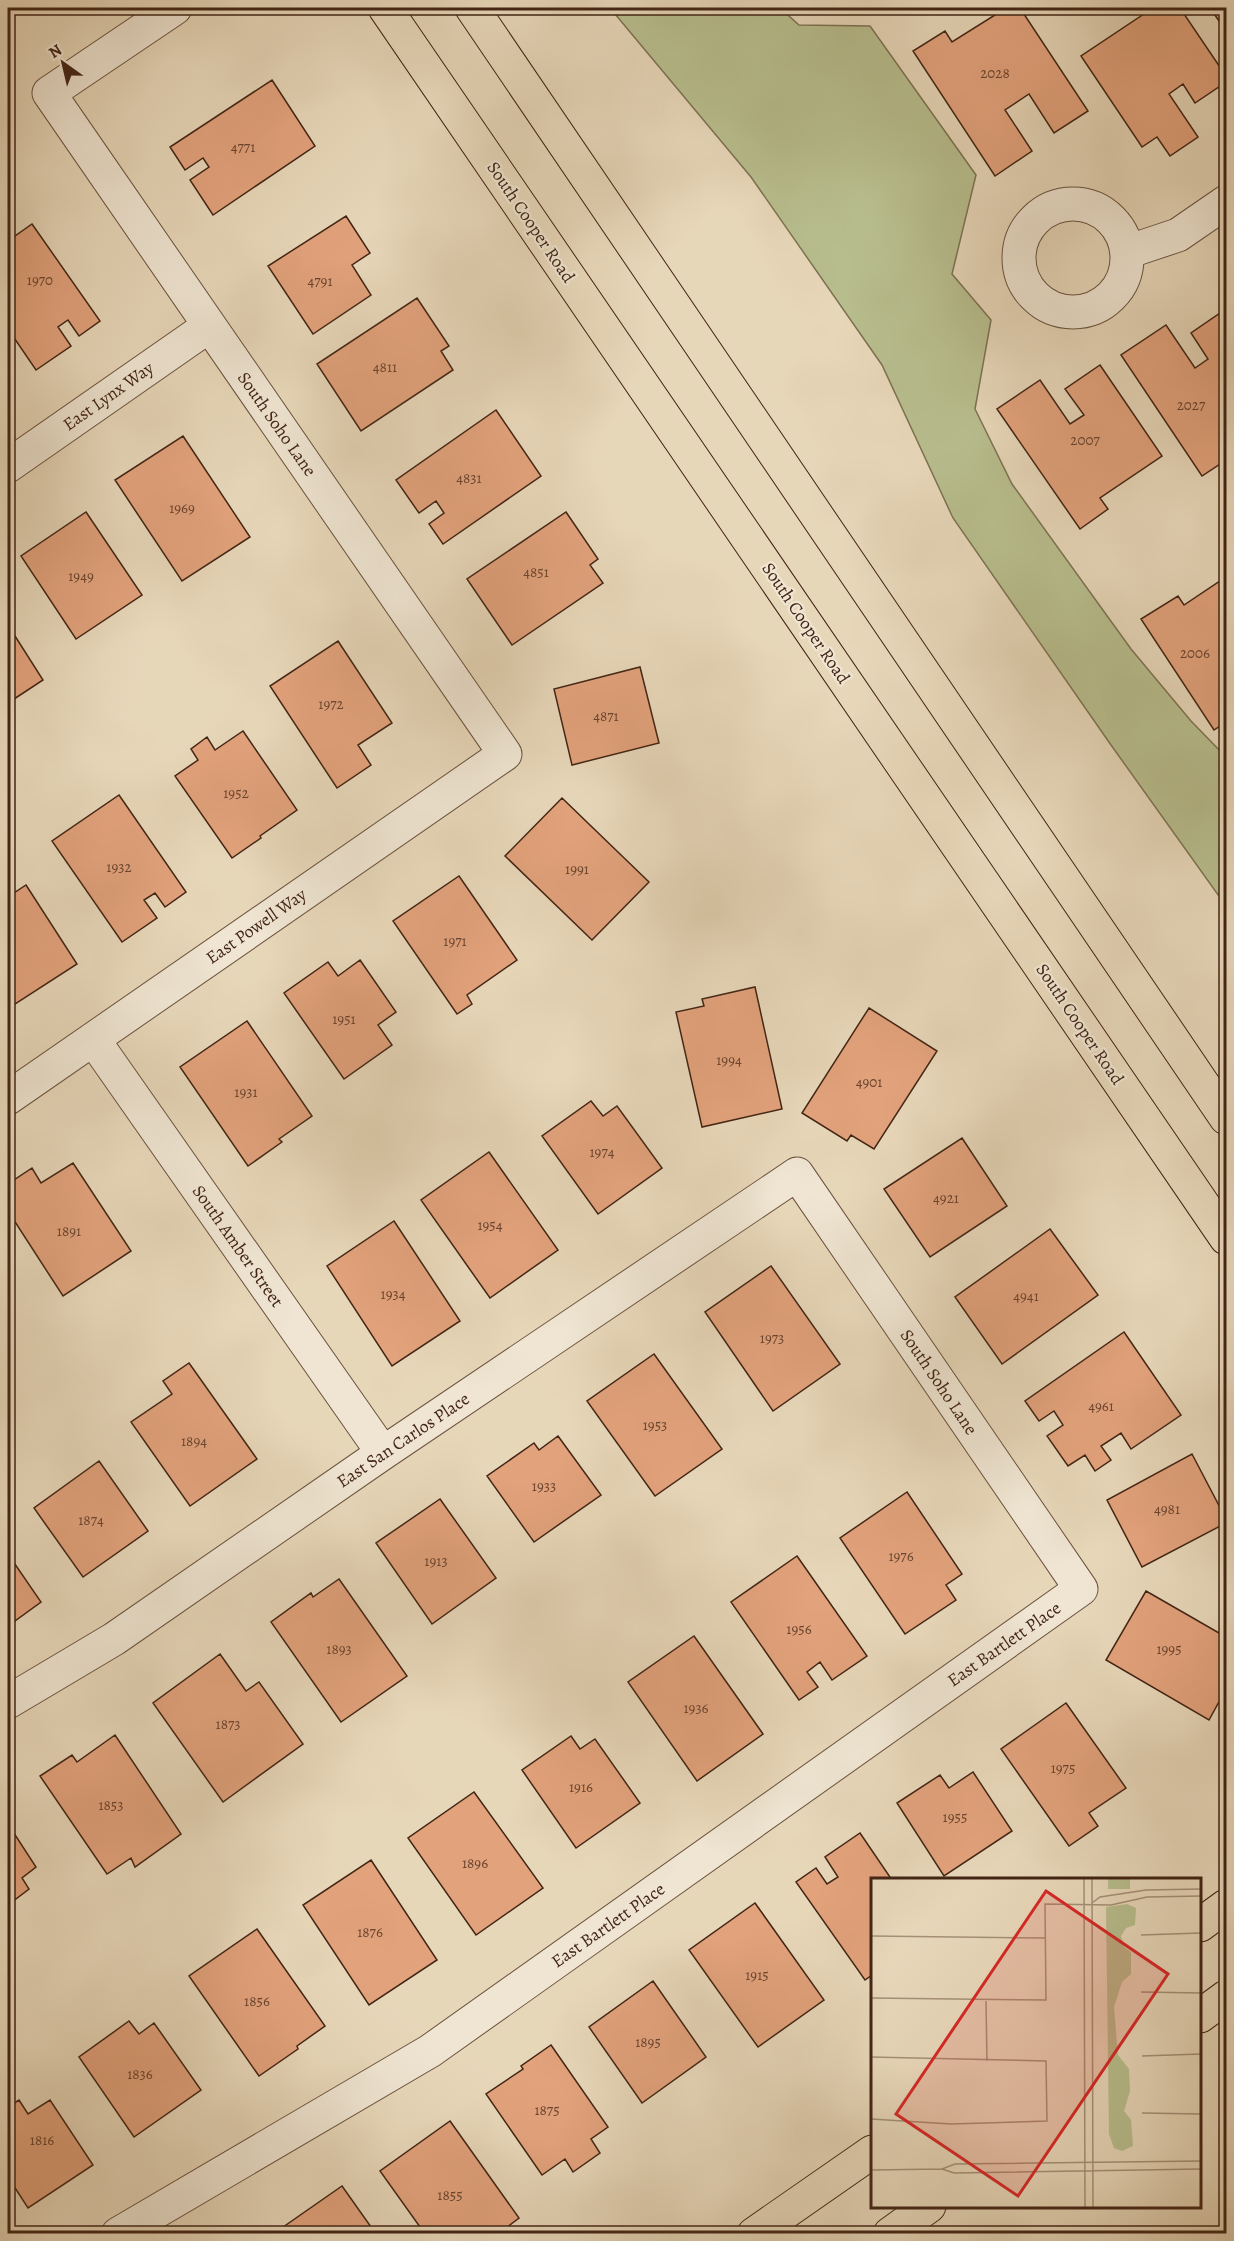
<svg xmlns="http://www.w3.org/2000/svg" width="1234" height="2241" viewBox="0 0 1234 2241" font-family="Alegreya,serif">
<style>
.green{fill:#b8be8e;stroke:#7d7252;stroke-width:1.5}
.building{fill:#e2a27c;stroke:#422515;stroke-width:1.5}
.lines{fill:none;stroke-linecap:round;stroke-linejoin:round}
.minor-casing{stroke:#6b523e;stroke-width:35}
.major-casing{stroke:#422515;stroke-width:35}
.minor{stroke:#efe5d2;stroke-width:33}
.major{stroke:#e7d7b9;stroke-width:33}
.labels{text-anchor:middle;stroke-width:4.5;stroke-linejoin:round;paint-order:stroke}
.number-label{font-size:15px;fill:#6a442f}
.street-label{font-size:18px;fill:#422515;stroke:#efe5d2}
.inset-road{fill:none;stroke:#a59077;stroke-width:1.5}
.view{fill:#d62828;fill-opacity:0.15;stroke:#d62828;stroke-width:3}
.inset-edge{fill:none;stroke:#422515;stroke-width:3}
</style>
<rect width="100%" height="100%" fill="#e7d7b9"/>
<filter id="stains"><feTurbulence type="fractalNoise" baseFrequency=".00333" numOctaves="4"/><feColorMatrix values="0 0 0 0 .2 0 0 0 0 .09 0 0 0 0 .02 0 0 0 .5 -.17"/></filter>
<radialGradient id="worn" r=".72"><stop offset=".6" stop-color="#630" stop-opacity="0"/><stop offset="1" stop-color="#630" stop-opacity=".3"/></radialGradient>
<path class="green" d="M 610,8 L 780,8 L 799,25 L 870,26 L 976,175 L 952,274 L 991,320 L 975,409 L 1012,484 L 1131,649 L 1191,721 L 1226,757 L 1226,906 L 1111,745 L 953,518 L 882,365 L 751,177 Z"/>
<path class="building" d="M 1006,8 L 1020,8 L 1088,111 L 1054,133 L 1029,94 L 1005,110 L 1032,151 L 995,176 L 913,51 L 945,31 L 952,42 Z
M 1153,8 L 1180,8 L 1226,76 L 1226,82 L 1195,103 L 1183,84 L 1169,94 L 1198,137 L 1170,156 L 1157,137 L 1142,147 L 1081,56 Z
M 1210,8 L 1226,8 L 1226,31 Z
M 272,80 L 315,146 L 213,215 L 190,180 L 209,167 L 203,158 L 185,170 L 170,147 Z
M 346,216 L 370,253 L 352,265 L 371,295 L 313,334 L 268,266 Z
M 32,224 L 100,321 L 79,336 L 68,320 L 58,327 L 71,346 L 36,370 L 8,329 L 8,241 Z
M 417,298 L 449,346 L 441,351 L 453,370 L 361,431 L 317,364 Z
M 1226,309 L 1226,442 L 1225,443 L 1226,460 L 1202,476 L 1121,355 L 1166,325 L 1195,368 L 1208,359 L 1191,333 Z
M 1100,365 L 1162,456 L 1100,498 L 1108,509 L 1080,529 L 997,409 L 1040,380 L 1070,424 L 1084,415 L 1065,389 Z
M 496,410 L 541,476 L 443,544 L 429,524 L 444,513 L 436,501 L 419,513 L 396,480 Z
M 183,436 L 250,537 L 182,581 L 115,480 Z
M 86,512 L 142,595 L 76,639 L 21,556 Z
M 566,512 L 598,559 L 590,565 L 603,583 L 512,645 L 467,579 Z
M 1226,577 L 1226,686 L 1224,688 L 1226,692 L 1226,722 L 1214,730 L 1141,619 L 1178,596 L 1184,605 Z
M 8,625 L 43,680 L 8,703 Z
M 338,641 L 392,723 L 358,745 L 371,765 L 337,788 L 270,686 Z
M 640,667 L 659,743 L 572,765 L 554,689 Z
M 243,731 L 297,810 L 260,836 L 261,838 L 232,858 L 175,776 L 198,760 L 191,749 L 207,737 L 215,750 Z
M 119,795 L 186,892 L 165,907 L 155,893 L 144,900 L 157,918 L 122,942 L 52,841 Z
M 562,798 L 649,882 L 592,940 L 505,856 Z
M 459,876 L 517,960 L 467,995 L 472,1004 L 457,1014 L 393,921 Z
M 26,885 L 77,964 L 9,1008 L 8,897 Z
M 360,960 L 396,1012 L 378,1025 L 392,1045 L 344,1079 L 284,993 L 328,962 L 338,976 Z
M 755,987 L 782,1109 L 702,1127 L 676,1012 L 704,1006 L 702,999 Z
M 869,1008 L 937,1051 L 874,1149 L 851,1135 L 847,1141 L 802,1113 Z
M 247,1021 L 312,1116 L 279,1139 L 282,1142 L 248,1166 L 180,1067 Z
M 591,1101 L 603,1116 L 617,1106 L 662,1168 L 598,1214 L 542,1136 Z
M 962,1138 L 1007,1206 L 930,1257 L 884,1189 Z
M 489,1152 L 558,1250 L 490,1298 L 421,1200 Z
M 73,1163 L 131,1251 L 63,1296 L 8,1211 L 8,1184 L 32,1168 L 41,1183 Z
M 394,1221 L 460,1321 L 392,1366 L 327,1266 Z
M 1050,1229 L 1098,1295 L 1002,1364 L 955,1297 Z
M 771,1266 L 840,1364 L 773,1411 L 705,1312 Z
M 1124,1332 L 1181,1415 L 1131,1449 L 1121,1433 L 1101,1446 L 1111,1460 L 1095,1471 L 1085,1455 L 1068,1466 L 1047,1436 L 1063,1425 L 1054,1411 L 1039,1421 L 1025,1401 Z
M 654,1354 L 722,1449 L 655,1496 L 587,1401 Z
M 189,1363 L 257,1459 L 190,1506 L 131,1422 L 172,1394 L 163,1381 Z
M 558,1436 L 601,1495 L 534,1542 L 487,1476 L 534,1443 L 539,1450 Z
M 1192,1454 L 1226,1519 L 1226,1523 L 1142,1567 L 1107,1500 Z
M 99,1461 L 148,1531 L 83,1577 L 34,1508 Z
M 907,1492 L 962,1574 L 946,1585 L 956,1600 L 905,1634 L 840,1538 Z
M 440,1499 L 496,1578 L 432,1624 L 376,1543 Z
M 8,1554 L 41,1602 L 8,1626 Z
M 797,1556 L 867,1656 L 832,1680 L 820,1662 L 807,1672 L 818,1687 L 799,1700 L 731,1602 Z
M 339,1579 L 407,1676 L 341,1722 L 271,1622 L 311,1593 L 313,1597 Z
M 1146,1591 L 1226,1637 L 1226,1689 L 1209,1720 L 1106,1660 Z
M 694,1636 L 763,1734 L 697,1781 L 628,1682 Z
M 220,1654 L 246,1691 L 259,1682 L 303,1744 L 223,1802 L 153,1703 Z
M 1066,1703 L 1126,1788 L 1089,1813 L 1098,1826 L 1069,1846 L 1001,1749 Z
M 115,1735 L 181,1834 L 135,1867 L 131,1858 L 107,1874 L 40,1776 L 72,1755 L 77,1762 Z
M 571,1736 L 580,1749 L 595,1739 L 640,1803 L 576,1848 L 522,1770 Z
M 973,1772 L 1012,1831 L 944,1876 L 897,1803 L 940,1775 L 949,1788 Z
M 474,1792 L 543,1888 L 476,1935 L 408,1838 Z
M 8,1824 L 36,1867 L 22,1878 L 29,1889 L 8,1905 Z
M 860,1833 L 892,1880 L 872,1880 L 872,1975 L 865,1980 L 796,1882 L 816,1868 L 827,1884 L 838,1877 L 825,1857 Z
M 371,1860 L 437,1960 L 369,2005 L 303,1905 Z
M 755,1903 L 824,2000 L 758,2047 L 689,1950 Z
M 257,1929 L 325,2026 L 297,2046 L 298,2049 L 259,2076 L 189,1976 Z
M 653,1981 L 706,2057 L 642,2103 L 589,2027 Z
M 129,2021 L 139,2034 L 154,2023 L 201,2090 L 134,2137 L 79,2057 Z
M 551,2045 L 608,2127 L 591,2139 L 600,2153 L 573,2172 L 565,2159 L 542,2175 L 486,2094 L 523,2069 L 521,2066 Z
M 19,2100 L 28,2114 L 50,2100 L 93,2165 L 28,2208 L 8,2177 L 8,2107 Z
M 450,2121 L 519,2218 L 498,2234 L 425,2234 L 380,2171 Z
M 342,2186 L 376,2234 L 277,2234 L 276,2232 Z"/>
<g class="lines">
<g class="minor-casing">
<path id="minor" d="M1019 258a54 54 0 1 1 108 0a54 54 0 1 1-108 0Z
M 1127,252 L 1178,235 L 1226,202
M 8,466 L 209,326
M 93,1039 L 383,1453
M 8,1098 L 505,754 L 49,93 L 175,8
M 8,1702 L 114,1639 L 383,1453 L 797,1174 L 1081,1589 L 430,2051 L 118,2234"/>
</g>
<g class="major-casing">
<path id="major" d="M 385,8 L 1226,1238
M 472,8 L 1226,1118
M 1200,1925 L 1226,1906
M 1200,2016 L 1226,1997
M 754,2234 L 872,2152
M 890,2234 L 929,2206"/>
</g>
<use href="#minor" class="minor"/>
<use href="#major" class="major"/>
</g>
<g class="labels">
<g class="number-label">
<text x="995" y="78">2028</text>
<text x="243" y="152">4771</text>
<text x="40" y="285">1970</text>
<text x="320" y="286">4791</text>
<text x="385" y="372">4811</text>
<text x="1191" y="410">2027</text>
<text x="1085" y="445">2007</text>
<text x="469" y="483">4831</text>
<text x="182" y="513">1969</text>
<text x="536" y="577">4851</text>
<text x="81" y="581">1949</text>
<text x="1195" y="658">2006</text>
<text x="331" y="709">1972</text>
<text x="606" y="721">4871</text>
<text x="236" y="798">1952</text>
<text x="119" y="872">1932</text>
<text x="577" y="874">1991</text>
<text x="455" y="946">1971</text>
<text x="344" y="1024">1951</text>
<text x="729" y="1065">1994</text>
<text x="869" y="1087">4901</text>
<text x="246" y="1097">1931</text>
<text x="602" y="1157">1974</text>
<text x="946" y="1203">4921</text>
<text x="490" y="1230">1954</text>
<text x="69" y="1236">1891</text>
<text x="393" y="1299">1934</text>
<text x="1026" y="1301">4941</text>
<text x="772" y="1343">1973</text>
<text x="1101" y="1411">4961</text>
<text x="655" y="1430">1953</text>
<text x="194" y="1446">1894</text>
<text x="544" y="1491">1933</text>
<text x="1167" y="1514">4981</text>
<text x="91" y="1525">1874</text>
<text x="901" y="1561">1976</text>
<text x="436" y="1566">1913</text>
<text x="799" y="1634">1956</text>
<text x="339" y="1654">1893</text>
<text x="1169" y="1654">1995</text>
<text x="696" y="1713">1936</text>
<text x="228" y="1729">1873</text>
<text x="1063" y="1773">1975</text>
<text x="581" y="1792">1916</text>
<text x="111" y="1810">1853</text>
<text x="955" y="1822">1955</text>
<text x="475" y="1868">1896</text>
<text x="370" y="1937">1876</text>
<text x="757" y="1980">1915</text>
<text x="257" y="2006">1856</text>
<text x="648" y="2047">1895</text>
<text x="140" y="2079">1836</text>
<text x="547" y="2115">1875</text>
<text x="42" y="2145">1816</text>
<text x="450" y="2200">1855</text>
</g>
<g class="street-label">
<text transform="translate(531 222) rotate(56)" y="6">South Cooper Road</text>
<text transform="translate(108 396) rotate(-35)" y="6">East Lynx Way</text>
<text transform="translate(277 424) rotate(55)" y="6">South Soho Lane</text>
<text transform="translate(806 623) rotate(56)" y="6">South Cooper Road</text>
<text transform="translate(256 926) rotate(-35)" y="6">East Powell Way</text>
<text transform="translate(1080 1024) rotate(56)" y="6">South Cooper Road</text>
<text transform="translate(238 1246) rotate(55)" y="6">South Amber Street</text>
<text transform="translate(939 1382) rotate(56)" y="6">South Soho Lane</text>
<text transform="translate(403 1440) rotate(-34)" y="6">East San Carlos Place</text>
<text transform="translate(1004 1644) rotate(-35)" y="6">East Bartlett Place</text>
<text transform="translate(608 1925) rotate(-35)" y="6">East Bartlett Place</text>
</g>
</g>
<g transform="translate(871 1878)">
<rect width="330" height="330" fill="#e7d7b9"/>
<path d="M 237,1 L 259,1 L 259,11 L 237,11 ZM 256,26 L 265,30 L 264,47 L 255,50 L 250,58 L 253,69 L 260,74 L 260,96 L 251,104 L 243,129 L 247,177 L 258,191 L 259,213 L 253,233 L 260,242 L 262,268 L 251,273 L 243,270 L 238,256 L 235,29 Z" fill="#b8be8e"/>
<path class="inset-road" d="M 213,1 L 214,329M 221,1 L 222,329M 221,25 L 229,19 L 275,12 L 330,11M 270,57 L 330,55M 0,58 L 174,60M 270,114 L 330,115M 0,120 L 175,122 L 174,26 L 240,27 L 276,19 L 330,18M 115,123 L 116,183M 271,178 L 330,176M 0,179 L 175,183 L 176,243 L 80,246 L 0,241M 271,235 L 330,236M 71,291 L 83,295 L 330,291M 0,292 L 71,291 L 84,286 L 330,283"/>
<path class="view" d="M 175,13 L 297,96 L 147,318 L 25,236 Z"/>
<rect width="330" height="330" class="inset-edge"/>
</g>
<rect width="1234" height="2241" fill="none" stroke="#e7d7b9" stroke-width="30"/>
<rect x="9" y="9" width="1216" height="2223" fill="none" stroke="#422515" stroke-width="3"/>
<rect x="15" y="15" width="1204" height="2211" fill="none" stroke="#422515" stroke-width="1.5"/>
<g transform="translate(63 63) rotate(326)" stroke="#efe5d2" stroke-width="4.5" paint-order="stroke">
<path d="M0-4.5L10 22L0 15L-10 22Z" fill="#422515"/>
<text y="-9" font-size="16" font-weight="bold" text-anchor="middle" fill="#422515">N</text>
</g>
<rect width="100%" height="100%" filter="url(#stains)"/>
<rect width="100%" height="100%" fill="url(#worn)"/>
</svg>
